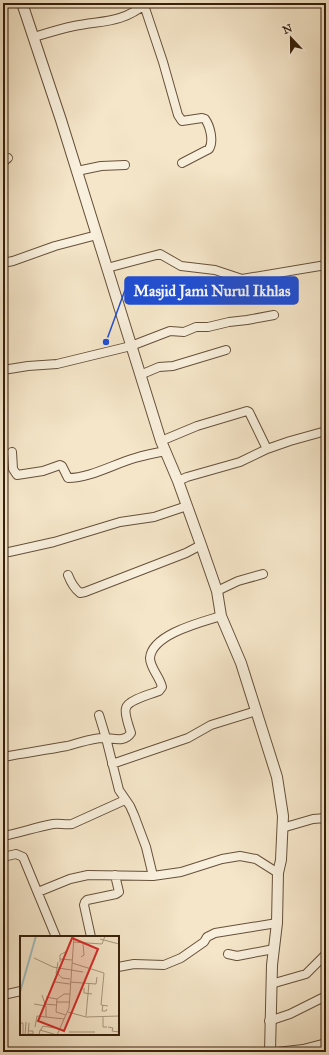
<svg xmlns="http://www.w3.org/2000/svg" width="329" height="1055" viewBox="0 0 329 1055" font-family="'IM FELL Great Primer',serif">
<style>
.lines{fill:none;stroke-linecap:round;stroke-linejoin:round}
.minor-casing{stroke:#66513a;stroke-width:10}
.tertiary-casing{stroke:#66513a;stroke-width:12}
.minor{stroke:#f8efdc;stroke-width:8}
.tertiary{stroke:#f8efdc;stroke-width:10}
.inset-river{fill:none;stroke:#9fbdbe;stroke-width:2}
.inset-road{fill:none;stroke:#a9967d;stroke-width:1}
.view{fill:#d62828;fill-opacity:0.15;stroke:#d62828;stroke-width:2}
.inset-edge{fill:none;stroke:#371f0a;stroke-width:2}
.leader{fill:none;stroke:#1d4ed8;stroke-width:1.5}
.callout-dot{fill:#1d4ed8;stroke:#f8efdc;stroke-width:1.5}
.callout{fill:#1d4ed8;stroke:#1d4ed8;stroke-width:1.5}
.callout-label{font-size:15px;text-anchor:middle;font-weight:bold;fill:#fff}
</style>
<rect width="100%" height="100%" fill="#f5e6c9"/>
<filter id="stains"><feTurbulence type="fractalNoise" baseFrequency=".005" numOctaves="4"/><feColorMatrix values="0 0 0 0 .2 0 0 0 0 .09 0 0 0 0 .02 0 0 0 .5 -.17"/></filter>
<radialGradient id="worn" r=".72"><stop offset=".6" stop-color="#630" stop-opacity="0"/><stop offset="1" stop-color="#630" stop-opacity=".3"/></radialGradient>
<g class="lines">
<g class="minor-casing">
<path id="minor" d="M 144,5 L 163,62 L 178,115 L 182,121 L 202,118 L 205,119 C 210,126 214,141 209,149 L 182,163
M 34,37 C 47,33 60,29 74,26 C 104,20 120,24 147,3
M 3,162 L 8,158
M 77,171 L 101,166 L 125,165
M 3,263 L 13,261 L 55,246 L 97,235
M 107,268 L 160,254 L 181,266 L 215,270 L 242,279 L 326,265
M 3,370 L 28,366 L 57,364 L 131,346 L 170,331 L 184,332 L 196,327 L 208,327 L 229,322 L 247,320 L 274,315
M 140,375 L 159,367 L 173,366 L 226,350
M 161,441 L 197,426 L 247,411 L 249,412 L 267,449
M 12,452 L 13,469 L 17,475 L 43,471 L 60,465 L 62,466 L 68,478 C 90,478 114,464 135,458 C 145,455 155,453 166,451
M 178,481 L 187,477 L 240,462 L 267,449 L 290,441 L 326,431
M 9,552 L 54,542 L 120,522 L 154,517 L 187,506
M 68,575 C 71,583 74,588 80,593 L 85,592 L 186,553 L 201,545
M 217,591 L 238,581 L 263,574
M 99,715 L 106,738 C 116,739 125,742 131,733 C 129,727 124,713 126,708 C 128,700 151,694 159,691 L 162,687 C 160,677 150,668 150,658 C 152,634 202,622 221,616
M 3,757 C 24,753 46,750 67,746 C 80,743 93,737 106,738 L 119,790 L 130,806 L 134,815 L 146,847 L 153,876 L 181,872 L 222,859 L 240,856 L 256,859 L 278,873
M 112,764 L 188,738 L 211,725 L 256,711
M 282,828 L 313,819 L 326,818
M 3,836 C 20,833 36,827 53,824 C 59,823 65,825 72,824 L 125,800
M 3,857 L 16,854 L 23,857 L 56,937
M 38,892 L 70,879 L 88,875 L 153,876
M 91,937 L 84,905 L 85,902 L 87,900 L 116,894 L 119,892 L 115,875
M 228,954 L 237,956 L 274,949
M 118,967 L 134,964 L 164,965 L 181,958 L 204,942 L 207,937 L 215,933 L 277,923
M 271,984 L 306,974 L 326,954
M 3,995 L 21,991
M 269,1021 L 290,1014 L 326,996
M 277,1052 L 303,1049 L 326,1043"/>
</g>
<g class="tertiary-casing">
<path id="tertiary" d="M 22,3 L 61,120 L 161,441 L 178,481 L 201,545 L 217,591 L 221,616 L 241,663 L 277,777 L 283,816 L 281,860 L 278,873 L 277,923 L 272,965 L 270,1052"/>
</g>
<use href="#minor" class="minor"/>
<use href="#tertiary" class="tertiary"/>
</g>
<g transform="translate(20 936)">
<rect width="99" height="99" fill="#f5e6c9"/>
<path class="inset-river" d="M 0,56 L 16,0"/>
<path class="inset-road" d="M 80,3 L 99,8M 53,6 L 82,8 L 85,0M 61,21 L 64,19 L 63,7M 14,22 L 33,31 L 63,36M 40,23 L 52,24M 40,26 L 40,19 L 47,15M 52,27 L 84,37 L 81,69 L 88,70M 36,38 L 38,26M 38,38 L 42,42 L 50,43M 35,46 L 50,48M 50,46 L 76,48 L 77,41M 64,52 L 64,57 L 72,58M 22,59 L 25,68 L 36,69M 26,61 L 37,63 L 36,76 L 46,79M 37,63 L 44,58 L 50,58M 36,66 L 49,66M 14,68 L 26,70 L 26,81M 83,69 L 82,75 L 86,75 L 87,73M 48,76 L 66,81 L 99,80M 66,80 L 69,47M 83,81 L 83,91 L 87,91M 1,87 L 3,87 L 3,99M 15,91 L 17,80 L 44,83M 88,91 L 93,92 L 92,95 L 99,96M 20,95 L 23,90 L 35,92M 49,96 L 75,96M 8,98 L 13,98 L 13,95 L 8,95M 5,99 L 6,86M 8,99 L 9,87M 19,99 L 20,94 L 37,99M 37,99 L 49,72 L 54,0"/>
<path class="view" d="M 52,2 L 78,13 L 44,95 L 18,85 Z"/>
<rect width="99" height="99" class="inset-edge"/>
</g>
<path class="leader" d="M106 342L125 290"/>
<circle class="callout-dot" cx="106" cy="342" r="4"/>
<rect class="callout" x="125" y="277" width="173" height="27" rx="4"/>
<g class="callout-label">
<text x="212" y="296">Masjid Jami Nurul Ikhlas</text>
</g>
<rect width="329" height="1055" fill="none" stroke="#f5e6c9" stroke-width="16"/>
<rect x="4" y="4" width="321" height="1047" fill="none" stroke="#371f0a" stroke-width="2"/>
<rect x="8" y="8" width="313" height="1039" fill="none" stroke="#371f0a"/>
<g transform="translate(291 38) rotate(338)" stroke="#f8efdc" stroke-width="3" paint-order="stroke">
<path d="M0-3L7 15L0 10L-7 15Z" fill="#371f0a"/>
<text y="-6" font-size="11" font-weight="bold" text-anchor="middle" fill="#371f0a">N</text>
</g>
<rect width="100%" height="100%" filter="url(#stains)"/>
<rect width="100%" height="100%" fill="url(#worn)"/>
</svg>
